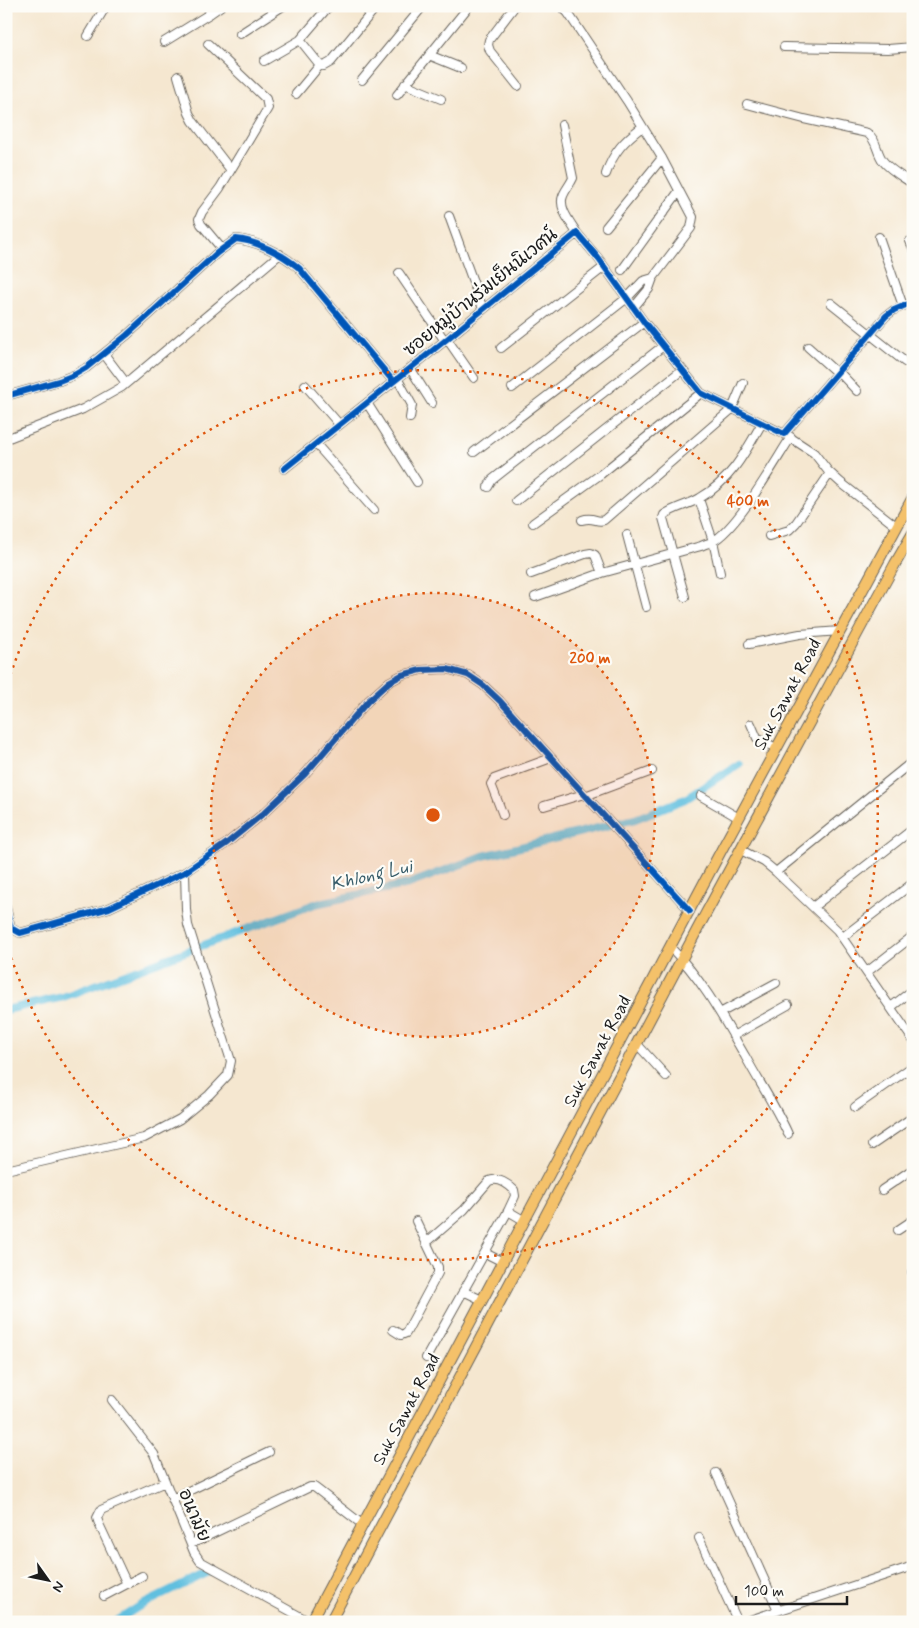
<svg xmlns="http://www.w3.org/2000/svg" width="919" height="1628" viewBox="0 0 919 1628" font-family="Mynerve,'Playpen Sans Thai',sans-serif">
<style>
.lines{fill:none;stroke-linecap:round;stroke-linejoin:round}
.canal{stroke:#61bfdf;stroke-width:8}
.minor-casing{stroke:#68635b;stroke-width:10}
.major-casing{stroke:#68635b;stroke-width:12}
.minor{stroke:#fff;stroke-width:8}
.major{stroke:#f4c16b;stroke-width:10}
.cycleway-casing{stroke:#fdfcf7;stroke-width:9}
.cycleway{stroke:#0057b8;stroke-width:6}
.ring{fill:none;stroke:#de560d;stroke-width:2.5;stroke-dasharray:2.5 5}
.labels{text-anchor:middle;stroke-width:4.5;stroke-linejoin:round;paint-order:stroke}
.street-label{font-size:18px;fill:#1c1c1c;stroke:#fdfcf7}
.water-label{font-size:19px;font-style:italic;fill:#385d6a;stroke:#fdfcf7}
.centre{fill:#de560d;stroke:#fdfcf7;stroke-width:2.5}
.ring-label{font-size:15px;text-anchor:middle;font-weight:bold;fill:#de560d;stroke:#fdfcf7;stroke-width:4.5;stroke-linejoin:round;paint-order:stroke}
</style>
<rect width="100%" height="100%" fill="#fdfcf7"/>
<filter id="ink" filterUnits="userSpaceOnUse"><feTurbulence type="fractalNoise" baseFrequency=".02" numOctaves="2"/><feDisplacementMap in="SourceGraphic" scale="10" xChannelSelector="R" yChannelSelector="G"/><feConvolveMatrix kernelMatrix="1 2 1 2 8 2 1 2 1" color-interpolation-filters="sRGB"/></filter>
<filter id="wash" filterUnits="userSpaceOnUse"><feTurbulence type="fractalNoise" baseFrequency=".0096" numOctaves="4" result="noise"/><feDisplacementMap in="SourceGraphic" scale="20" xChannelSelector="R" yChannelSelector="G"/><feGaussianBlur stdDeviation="1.12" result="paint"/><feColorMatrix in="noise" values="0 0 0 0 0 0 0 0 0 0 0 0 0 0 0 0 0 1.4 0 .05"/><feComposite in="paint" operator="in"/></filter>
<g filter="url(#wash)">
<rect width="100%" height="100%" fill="#f5e7d0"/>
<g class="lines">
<path class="canal" d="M 6,1010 L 63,997 L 315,904 L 409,884 L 483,856 L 635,819 L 685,799 L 739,764
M 115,1622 L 140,1606 L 207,1573"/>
</g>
</g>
<g filter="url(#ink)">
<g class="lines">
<g class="minor-casing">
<path id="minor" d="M 207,6 L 211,13 L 221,6
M 329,6 L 300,40 L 320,65 L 324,66 L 331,62 L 377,6
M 515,6 L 489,40 L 488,45 L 490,51 L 518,86
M 561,6 L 568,13 L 627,101 L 662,158 L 693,217 L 691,228 L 653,278 L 649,289 L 634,307
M 240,34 L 283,6
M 88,36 L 106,6
M 164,42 L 211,13
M 208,44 L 266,99 L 268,108 L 220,188 L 202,212 L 199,219 L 201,224 L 222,249
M 784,47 L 888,49 L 913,47
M 429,55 L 461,68
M 264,61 L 300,40
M 178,76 L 189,113 L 193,121 L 230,169
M 362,80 L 423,6
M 405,84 L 441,99
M 296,94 L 320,65
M 397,95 L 469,6
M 747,104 L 804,119 L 867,133 C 877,139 876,152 883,161 C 891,171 903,177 913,184
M 562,125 L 573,178 C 570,185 565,190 563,196 C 558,208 571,223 577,233
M 606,174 C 613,152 625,140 642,127
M 449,216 L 483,309
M 606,227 L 662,158
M 879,237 L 903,306
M 910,241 L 913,248
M 622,270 L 679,191
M 399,273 L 445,341
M 831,303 L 905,362
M 447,339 L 474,378
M 808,347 L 837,373
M 501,348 L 604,267
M 104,354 L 126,383
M 410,368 L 432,403
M 838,371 L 857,391
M 397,378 L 412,405 L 410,418
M 305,385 L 339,424
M 512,388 L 627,298 L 643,281 L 653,278
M 6,396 L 59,381 L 74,375 L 86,368 L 127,335 L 217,253 L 236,239 C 257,241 282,254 299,268 L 393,381
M 367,403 L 417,482
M 788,436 L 814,453 L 828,471 L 840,482 L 896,526
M 6,439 L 83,409 L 122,387 L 280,254
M 316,444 L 374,510
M 474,452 L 644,322
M 284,469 L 447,339 L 577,233 L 598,258 L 644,322 L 701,393 L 784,434 L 886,316 L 894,310 L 913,302
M 488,487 L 492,480 L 663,346
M 699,499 L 713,541 L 720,573
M 516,501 L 682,370
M 582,520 C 594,516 596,523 604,520 L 732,409 L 743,383
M 533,523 L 601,474 L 701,393
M 627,535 L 646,607
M 769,536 L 789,530 L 796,523 L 830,473
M 531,574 L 585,554 L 591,553 L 595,555 L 602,573
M 535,597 L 602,573 L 701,546 C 705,544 709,543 712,542 C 738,528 774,463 791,437
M 685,597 L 663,518 L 664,515 C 674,507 689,505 700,498 C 731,480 745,453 762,423
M 749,644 L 800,634 L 840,631
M 751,724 L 757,738 L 776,748
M 585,796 L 652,771
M 701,796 L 739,818
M 544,806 L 584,794
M 503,815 L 491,784 L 494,779 L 551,758
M 741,850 L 764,862 L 776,872 L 837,930 L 913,1040
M 776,872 L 913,761
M 813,907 L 913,829
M 6,908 L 11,928 L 20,933 L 109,908 L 185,872 L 227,843 L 264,813 L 305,774 L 368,701 L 389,682 L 402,675 L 421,670 L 447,669 L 468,675 L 483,685 L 500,701 L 690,911
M 843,937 L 913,883
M 671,948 C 702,979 723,1018 745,1056 C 759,1082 776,1107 788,1134
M 867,972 L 913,936
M 891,1007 L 913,990
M 720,1013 L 776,983
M 733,1036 L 788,1005
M 637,1044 L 666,1076
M 855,1107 L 913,1066
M 872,1145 L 913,1117
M 6,1170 L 144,1138 L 180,1119 L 209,1095 L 228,1075 L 231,1061 L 188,925 L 186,910 L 185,872
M 882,1190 L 913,1169
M 508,1211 L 525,1221
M 898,1230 L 913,1220
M 426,1243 L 464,1210 L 489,1181 C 498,1177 508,1184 514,1190 L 515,1196 L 508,1211 L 426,1358
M 485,1253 L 503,1262
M 912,1272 L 913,1272
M 463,1291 L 482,1300
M 393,1330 L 401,1335 L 406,1333 L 438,1273 L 438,1267 L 416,1221
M 112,1400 L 154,1454 L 194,1552 L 200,1561 L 310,1622
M 716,1473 L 778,1610
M 172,1499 L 269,1452
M 699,1538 L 738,1622
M 191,1544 L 310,1487 L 314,1487 L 318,1490 L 363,1525
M 127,1584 L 99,1524 L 97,1518 L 101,1510 L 165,1482
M 104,1596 L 142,1576
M 744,1622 L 913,1566"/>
</g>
<g class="major-casing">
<path id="major" d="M 311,1622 L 722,849 L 913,497
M 330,1622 L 705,915 L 895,564 L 913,533"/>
</g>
<use href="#minor" class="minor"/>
<use href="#major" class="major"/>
<g class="cycleway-casing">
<path id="cycleway" d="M 6,396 L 59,381 L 74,375 L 86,368 L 127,335 L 217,253 L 236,239 C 257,241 282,254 299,268 L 393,381
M 284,469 L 447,339 L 577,233 L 598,258 L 644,322 L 701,393 L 784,434 L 886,316 L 894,310 L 913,302
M 6,908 L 11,928 L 20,933 L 109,908 L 185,872 L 227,843 L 264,813 L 305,774 L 368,701 L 389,682 L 402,675 L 421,670 L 447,669 L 468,675 L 483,685 L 500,701 L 690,911"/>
</g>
<use href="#cycleway" class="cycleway"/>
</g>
</g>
<circle cx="433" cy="815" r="222" fill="#de560d" fill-opacity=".12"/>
<g class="ring">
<circle cx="433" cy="815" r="222"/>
<path d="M6 689A445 445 0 1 1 6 941"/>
</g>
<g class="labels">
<g class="street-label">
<text transform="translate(480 292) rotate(-39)" y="6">ซอยหมู่บ้านร่มเย็นนิเวศน์</text>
<text transform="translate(787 694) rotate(-62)" y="6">Suk Sawat Road</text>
<text transform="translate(597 1051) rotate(-62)" y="6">Suk Sawat Road</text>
<text transform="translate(406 1409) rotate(-62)" y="6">Suk Sawat Road</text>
<text transform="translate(195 1515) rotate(67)" y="6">อนามัย</text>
</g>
<g class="water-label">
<text transform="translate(371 874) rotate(-13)" y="7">Khlong Lui</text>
</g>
</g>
<circle cx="433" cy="815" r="8" class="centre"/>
<g class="ring-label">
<text x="748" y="506">400 m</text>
<text x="590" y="663">200 m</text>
</g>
<rect width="919" height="1628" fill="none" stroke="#fdfcf7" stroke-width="25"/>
<g transform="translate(48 1580) rotate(123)" stroke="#fdfcf7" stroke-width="4" paint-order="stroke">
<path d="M0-4L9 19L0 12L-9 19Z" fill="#1c1c1c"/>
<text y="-8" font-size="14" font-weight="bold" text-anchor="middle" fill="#1c1c1c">N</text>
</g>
<path d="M736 1596v8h111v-8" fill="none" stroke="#1c1c1c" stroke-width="2.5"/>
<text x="744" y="1596" font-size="15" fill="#1c1c1c" stroke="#fdfcf7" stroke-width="4" paint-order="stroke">100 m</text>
</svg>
